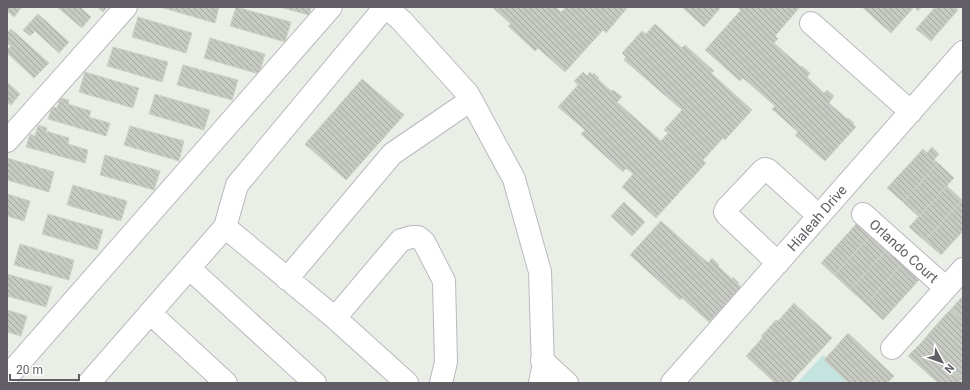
<svg xmlns="http://www.w3.org/2000/svg" width="970" height="390" viewBox="0 0 970 390" font-family="Roboto,sans-serif">
<style>
.pitch{fill:#c5e4e0}
.building{fill:url(#building-back-hatch);stroke:#cbd3c5}
.lines{fill:none;stroke-linecap:round;stroke-linejoin:round}
.minor-casing{stroke:#bbb8bf;stroke-width:24}
.minor{stroke:#fff;stroke-width:22}
.labels{text-anchor:middle;stroke-width:4;stroke-linejoin:round;paint-order:stroke}
.street-label{font-size:14px;fill:#615e65;stroke:#fff}
</style>
<defs>
<pattern id="building-back-hatch" width="6" height="6" patternUnits="userSpaceOnUse"><rect width="6" height="6" fill="#c6cac3"/><path d="M-1 5l2 2M0 0l6 6M5-1l2 2" fill="none" stroke="#a4a7a2"/></pattern>
</defs>
<rect width="100%" height="100%" fill="#e9efe6"/>
<path class="pitch" d="M 823,355 L 852,383 L 797,383 Z"/>
<path class="building" d="M 7,7 L 22,7 L 14,17 L 7,11 Z
M 57,7 L 80,7 L 91,17 L 82,28 Z
M 97,7 L 107,7 L 103,12 Z
M 160,7 L 219,7 L 215,23 Z
M 236,7 L 291,22 L 285,42 L 230,26 Z
M 279,7 L 311,7 L 309,15 Z
M 492,7 L 556,7 L 561,12 L 566,7 L 628,7 L 606,33 L 603,30 L 565,72 L 538,48 L 535,51 L 508,26 L 511,24 Z
M 682,7 L 721,7 L 704,27 Z
M 737,7 L 800,7 L 775,36 L 778,39 L 774,43 L 801,67 L 802,66 L 810,73 L 807,77 L 824,93 L 827,90 L 834,96 L 829,103 L 847,119 L 848,118 L 854,123 L 853,124 L 856,127 L 825,161 L 795,135 L 798,132 L 772,109 L 775,106 L 743,78 L 740,81 L 705,50 L 741,10 Z
M 862,7 L 921,7 L 918,11 L 914,7 L 891,33 Z
M 935,7 L 955,7 L 958,10 L 931,41 L 916,29 Z
M 38,14 L 69,42 L 59,53 L 35,31 L 30,36 L 23,30 Z
M 138,17 L 192,33 L 186,53 L 132,37 Z
M 655,24 L 682,48 L 685,45 L 714,71 L 711,73 L 752,110 L 725,140 L 723,138 L 703,160 L 706,163 L 656,218 L 622,187 L 633,174 L 626,168 L 623,172 L 581,134 L 585,130 L 558,107 L 578,85 L 574,81 L 583,72 L 587,76 L 590,72 L 592,75 L 594,73 L 599,78 L 598,79 L 611,91 L 613,90 L 622,97 L 617,102 L 661,141 L 668,133 L 664,130 L 682,110 L 624,60 L 626,57 L 622,53 L 642,31 L 646,34 Z
M 11,29 L 49,63 L 34,78 L 7,53 L 7,50 L 11,46 L 7,43 L 7,33 Z
M 210,38 L 265,54 L 259,74 L 204,58 Z
M 113,47 L 168,62 L 162,82 L 107,66 Z
M 183,65 L 238,80 L 232,100 L 177,85 Z
M 85,72 L 139,88 L 133,108 L 79,92 Z
M 362,79 L 404,115 L 346,180 L 305,144 Z
M 7,82 L 20,94 L 11,105 L 7,102 Z
M 155,94 L 210,110 L 204,130 L 149,114 Z
M 60,98 L 69,100 L 68,104 L 91,111 L 89,117 L 110,123 L 106,136 L 48,119 L 52,107 L 57,108 Z
M 38,125 L 47,128 L 46,131 L 69,138 L 68,144 L 88,150 L 85,163 L 26,147 L 30,134 L 35,136 Z
M 130,126 L 184,141 L 179,161 L 124,145 Z
M 932,147 L 939,154 L 934,160 L 938,163 L 903,202 L 887,188 L 923,149 L 927,153 Z
M 105,155 L 160,171 L 154,190 L 100,175 Z
M 7,158 L 54,172 L 49,192 L 7,180 Z
M 938,163 L 954,178 L 919,217 L 903,202 Z
M 73,185 L 127,201 L 121,221 L 67,205 Z
M 947,186 L 962,200 L 925,241 L 909,227 Z
M 7,194 L 30,201 L 24,221 L 7,216 Z
M 962,200 L 963,201 L 963,231 L 941,255 L 925,241 Z
M 624,202 L 645,222 L 632,236 L 611,216 Z
M 48,214 L 103,230 L 97,250 L 42,234 Z
M 661,221 L 708,263 L 712,258 L 719,265 L 718,266 L 732,279 L 733,277 L 739,283 L 738,284 L 741,287 L 709,322 L 682,298 L 680,300 L 630,255 Z
M 857,223 L 870,236 L 834,275 L 821,263 Z
M 870,236 L 886,250 L 850,290 L 834,275 Z
M 20,244 L 74,260 L 69,280 L 14,265 Z
M 886,250 L 902,264 L 866,304 L 850,290 Z
M 902,264 L 919,280 L 883,320 L 866,304 Z
M 7,274 L 52,287 L 46,307 L 7,296 Z
M 963,296 L 963,320 L 951,309 Z
M 794,303 L 832,338 L 790,383 L 775,383 L 746,356 L 763,337 L 761,336 L 776,320 L 778,321 Z
M 951,309 L 963,320 L 963,347 L 937,324 Z
M 7,310 L 27,316 L 21,336 L 7,332 Z
M 937,324 L 963,347 L 962,379 L 922,342 Z
M 848,333 L 894,376 L 887,383 L 849,383 L 824,360 Z
M 922,342 L 962,379 L 959,383 L 938,383 L 908,356 Z"/>
<g class="lines">
<g class="minor-casing">
<path id="minor" d="M 386,7 L 402,21 L 468,94 L 514,179 L 540,272 L 543,368 L 540,383
M 811,23 L 911,112
M 7,141 L 126,7
M 863,214 L 946,288
M 225,227 L 335,318 L 407,383
M 778,263 L 727,215 L 725,212 L 727,208 L 762,171 L 765,169 L 768,170 L 819,216
M 189,268 L 315,383
M 287,279 L 392,154 L 471,100
M 150,313 L 226,383
M 335,318 L 401,240 L 412,237 L 418,237 L 424,242 L 444,281 L 446,362 L 441,383
M 892,348 L 963,269
M 542,360 L 567,383
M 7,377 L 331,7
M 89,383 L 225,227 L 237,185 L 385,7
M 672,383 L 963,52"/>
</g>
<use href="#minor" class="minor"/>
</g>
<g class="labels">
<g class="street-label">
<text transform="translate(817 218) rotate(-49)" y="5">Hialeah Drive</text>
<text transform="translate(904 251) rotate(42)" y="5">Orlando Court</text>
</g>
</g>
<rect width="970" height="390" fill="none" stroke="#615e65" stroke-width="16"/>
<g transform="translate(942 362) rotate(131)" stroke="#ffffff" stroke-width="3" paint-order="stroke">
<path d="M0-3L7 15L0 10L-7 15Z" fill="#615e65"/>
<text y="-6" font-size="11" font-weight="bold" text-anchor="middle" fill="#615e65">N</text>
</g>
<path d="M10 374v6h69v-6" fill="none" stroke="#615e65" stroke-width="2"/>
<text x="16" y="374" font-size="12" fill="#615e65" stroke="#ffffff" stroke-width="3" paint-order="stroke">20 m</text>
</svg>
